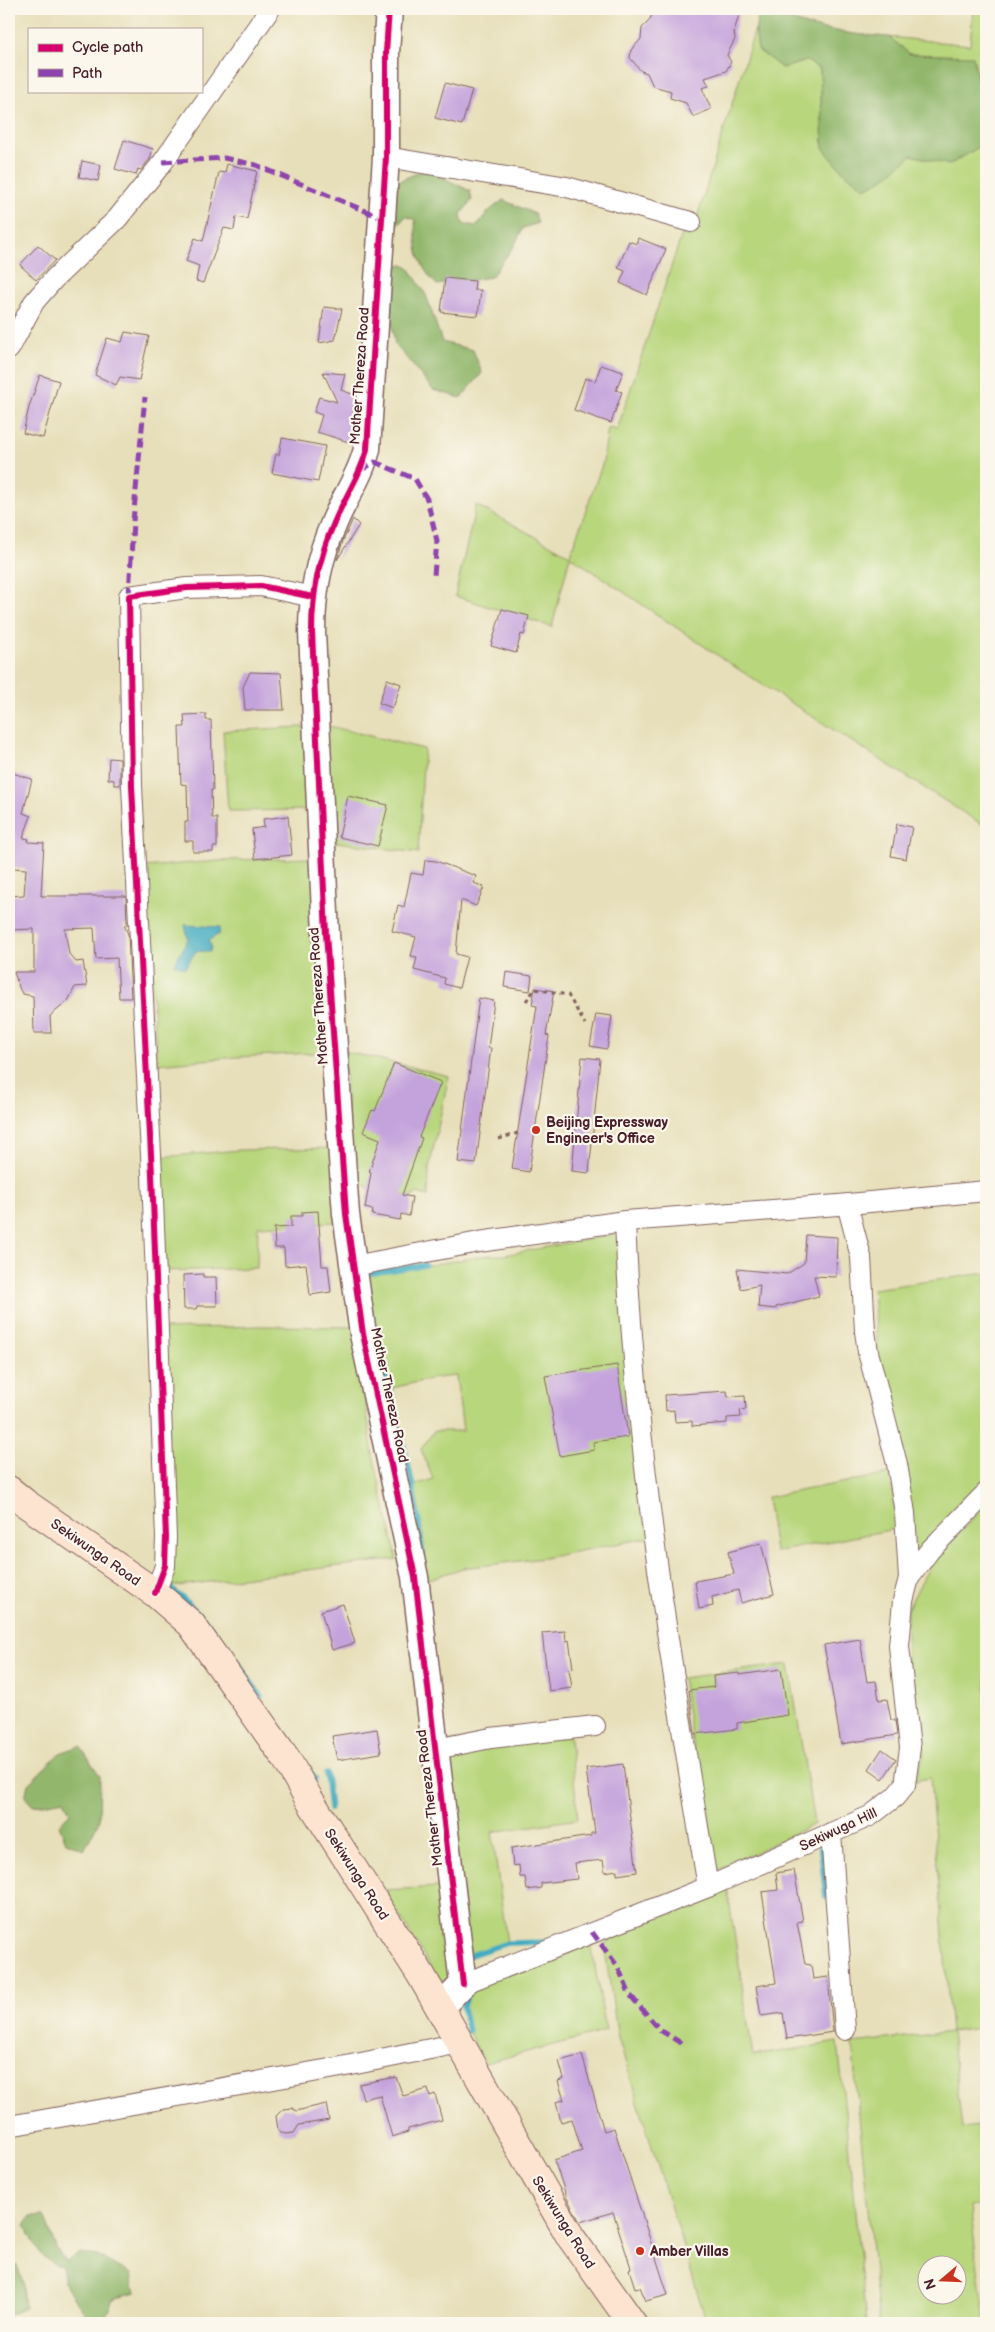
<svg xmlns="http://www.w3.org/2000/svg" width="995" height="2332" viewBox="0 0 995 2332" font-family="'Balsamiq Sans',sans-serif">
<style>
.green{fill:#b8d67c;stroke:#817a54;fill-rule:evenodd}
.forest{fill:#92b76c;stroke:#6e6b4c}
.water{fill:#41abc1;stroke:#466576}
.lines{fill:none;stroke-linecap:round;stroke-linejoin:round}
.stream{stroke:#41abc1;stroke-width:5.5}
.building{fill:#c4a3dc}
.minor-casing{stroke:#81625d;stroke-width:22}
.tertiary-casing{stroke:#81625d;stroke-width:29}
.secondary-casing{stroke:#81625d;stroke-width:30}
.path{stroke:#81625d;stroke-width:3;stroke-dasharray:4 4;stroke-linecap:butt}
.minor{stroke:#fff;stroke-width:20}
.tertiary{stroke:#fff;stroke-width:26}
.secondary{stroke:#fde4d1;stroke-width:28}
.quiet{stroke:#8e44ad;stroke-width:5;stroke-dasharray:10 5;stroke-linecap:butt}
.cycleway-casing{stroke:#fbf7ec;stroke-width:9}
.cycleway{stroke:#d6006c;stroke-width:6}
.poi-dot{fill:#c8321e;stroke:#fbf7ec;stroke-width:2}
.labels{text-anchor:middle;stroke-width:4.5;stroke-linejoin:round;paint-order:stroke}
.street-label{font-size:14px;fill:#4a1f2b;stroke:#fbf7ec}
.poi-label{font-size:14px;font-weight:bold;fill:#4a1f2b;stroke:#fbf7ec;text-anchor:start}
</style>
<rect width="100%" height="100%" fill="#fbf7ec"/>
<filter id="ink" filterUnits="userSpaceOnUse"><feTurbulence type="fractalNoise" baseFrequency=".02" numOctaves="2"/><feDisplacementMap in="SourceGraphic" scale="10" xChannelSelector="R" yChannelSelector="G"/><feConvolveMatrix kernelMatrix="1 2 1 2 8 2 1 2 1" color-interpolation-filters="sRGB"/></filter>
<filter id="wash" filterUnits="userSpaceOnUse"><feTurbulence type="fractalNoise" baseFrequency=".0096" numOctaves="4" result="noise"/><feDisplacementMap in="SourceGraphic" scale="20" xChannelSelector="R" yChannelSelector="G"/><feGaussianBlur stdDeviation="1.12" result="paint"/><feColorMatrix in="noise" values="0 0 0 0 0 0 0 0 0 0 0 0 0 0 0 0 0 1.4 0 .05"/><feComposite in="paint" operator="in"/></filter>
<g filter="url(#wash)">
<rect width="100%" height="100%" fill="#e7dfb9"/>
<path class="green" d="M 973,9 L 986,9 L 986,107 L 982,103 L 973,57 L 910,54 L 889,37 L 970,45 Z
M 755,29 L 758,50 L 782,68 L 807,61 L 820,69 L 823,148 L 883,179 L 912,155 L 949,165 L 977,148 L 986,145 L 986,827 L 738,669 L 570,556 L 552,627 L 455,596 L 476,505 L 570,555 L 603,462 L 608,428 L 617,430 L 682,234 L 691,237 Z
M 325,725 L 424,749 L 418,853 L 329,841 Z
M 301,727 L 311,728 L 314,810 L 228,811 L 223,731 Z
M 316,858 L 331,1052 L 237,1057 L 157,1064 L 144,867 L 230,860 Z
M 344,1051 L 449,1076 L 429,1169 L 428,1196 L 417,1193 L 412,1197 L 375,1191 L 358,1182 L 350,1180 Z
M 334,1148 L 337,1222 L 258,1226 L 257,1268 L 162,1271 L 160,1157 L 240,1150 Z
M 622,1233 L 651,1537 L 544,1558 L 463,1568 L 422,1581 L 406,1488 L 433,1479 L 421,1449 L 434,1431 L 463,1431 L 456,1376 L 435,1378 L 384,1390 L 365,1276 L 489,1255 L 504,1255 Z
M 986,1273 L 986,1479 L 914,1557 L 878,1354 L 873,1289 Z
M 259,1326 L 355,1327 L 373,1455 L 397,1559 L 168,1587 L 164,1329 Z
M 889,1474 L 900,1528 L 775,1552 L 767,1497 Z
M 986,1504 L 986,2027 L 951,2032 L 962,2128 L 986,2125 L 986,2204 L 970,2207 L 985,2323 L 879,2323 L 852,2043 L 951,2032 L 930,1778 L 914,1781 L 924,1754 L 918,1734 L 907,1661 L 907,1610 L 930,1565 ZM 928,2264 L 958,2264 L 958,2294 L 928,2294 Z
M 789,1664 L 814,1824 L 719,1870 L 712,1869 L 682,1678 Z
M 569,1730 L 578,1819 L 492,1832 L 507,1943 L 470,1953 L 440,1742 Z
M 726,1880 L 753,2056 L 838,2042 L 866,2323 L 707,2323 L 618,2038 L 604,1944 Z
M 440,1887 L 450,1968 L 448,1981 L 444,1983 L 433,1971 L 384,1890 Z
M 590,1937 L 606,2031 L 485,2063 L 466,2027 L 463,2007 L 471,1983 Z"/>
<path class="forest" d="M 765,9 L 785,9 L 787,19 L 813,27 L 854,34 L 889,37 L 910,54 L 973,56 L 982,103 L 986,107 L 986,145 L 977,148 L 949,165 L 912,155 L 883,179 L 865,188 L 843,172 L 823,148 L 820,69 L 807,61 L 782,68 L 758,50 C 756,35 752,20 765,9 Z
M 426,169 L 470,191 L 472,200 L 461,214 L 463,224 L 477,226 L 489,211 L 503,200 L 535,214 L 538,223 L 523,228 L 514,246 L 491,277 L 437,285 C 417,265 416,247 415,220 L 406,216 L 385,239 L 394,183 Z
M 395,264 L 408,266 L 426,295 L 442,342 L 473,350 L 482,373 L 461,398 L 433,390 L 395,344 L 387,295 Z
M 80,1746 L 100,1776 L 99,1821 L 84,1850 L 66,1842 L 59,1825 L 70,1813 L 64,1800 L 33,1806 L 25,1797 L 28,1784 L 60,1753 Z
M 31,2216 L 44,2216 L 57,2250 L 66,2262 L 80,2253 L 97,2256 L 131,2274 L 135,2293 L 113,2299 L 105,2319 L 90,2321 L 63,2282 L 63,2267 C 40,2261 34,2246 25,2225 Z
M 17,2265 L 23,2283 L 25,2308 L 9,2315 L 9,2268 Z"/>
<path class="water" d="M 185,925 L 220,927 L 219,934 L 208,941 L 211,945 L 210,952 L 196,951 L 185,968 L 174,964 L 188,939 Z"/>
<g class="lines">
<path class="stream" d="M 364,1279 L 366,1274 L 425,1265
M 381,1356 C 399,1421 416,1488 423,1555
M 171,1589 C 209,1617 233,1658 261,1696
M 304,1763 L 315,1779
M 326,1773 L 330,1809
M 820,1842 L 826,1897
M 468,1956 L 507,1943 L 547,1942
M 467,1994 L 463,2007 L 468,2031"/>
</g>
<g id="blocks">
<path class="building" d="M 659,9 L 741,9 L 734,31 L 735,39 L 727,55 L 731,62 L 726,71 L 705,78 L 709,86 L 702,88 L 711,109 L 693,117 L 686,103 L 670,98 L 671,91 L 653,86 L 647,73 L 641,71 L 630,58 L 631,50 L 641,39 L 642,28 L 649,21 L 653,13 Z
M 445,83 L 472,90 L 462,125 L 435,118 Z
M 124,140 L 153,149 L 150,159 L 141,170 L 138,169 L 136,175 L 115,169 Z
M 82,161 L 101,165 L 98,181 L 79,177 Z
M 227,164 L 257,171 L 247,219 L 236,217 L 234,230 L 224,228 L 203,283 L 196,281 L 199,266 L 186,261 L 195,238 L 203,241 L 219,172 L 225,173 Z
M 638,238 L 666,249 L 647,295 L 620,283 L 625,271 L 618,268 L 629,241 L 636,244 Z
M 38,245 L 55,260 L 36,280 L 20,265 Z
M 445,278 L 475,281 L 474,290 L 481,290 L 478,316 L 441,312 Z
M 324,307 L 342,309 L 335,340 L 319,343 Z
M 125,332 L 149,336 L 139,380 L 120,377 L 116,385 L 95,375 L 107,338 L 122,342 Z
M 601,365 L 623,372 L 616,390 L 622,392 L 611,423 L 574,410 L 585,378 L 595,381 Z
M 323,372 L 345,374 L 341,390 L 355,395 L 352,443 L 317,432 L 322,415 L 314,412 L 319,397 L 337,402 Z
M 40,375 L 59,381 L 43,438 L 23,433 L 29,407 Z
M 282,438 L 325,446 L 318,482 L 272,473 L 276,454 L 279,455 Z
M 353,519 L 359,525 L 337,560 L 343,541 Z
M 502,609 L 529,616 L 524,635 L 521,634 L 516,653 L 491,646 Z
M 250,672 L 281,673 L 284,710 L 245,710 L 243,687 Z
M 387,679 L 401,684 L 393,708 L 379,703 Z
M 206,714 L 206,720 L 211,720 L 213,790 L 211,790 L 212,818 L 217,818 L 217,847 L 213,847 L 213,852 L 193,852 L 193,841 L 185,841 L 185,822 L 188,822 L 187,785 L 181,784 L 179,727 L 185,727 L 184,715 Z
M 109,758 L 120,759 L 120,785 L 114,785 L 114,780 L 108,779 Z
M 9,772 L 32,779 L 23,813 L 31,816 L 23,838 L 29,839 L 28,842 L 44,843 L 41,896 L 126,896 L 127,925 L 124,925 L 128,934 L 131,998 L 119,998 L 117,958 L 96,959 L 94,928 L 65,929 L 69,954 L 76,962 L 83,961 L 87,986 L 75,987 L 68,1001 L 50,1016 L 51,1033 L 34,1033 L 33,996 L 23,994 L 20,990 L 14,972 L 34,972 L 34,929 L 9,930 L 9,896 L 24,895 L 26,869 L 13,868 L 11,874 L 9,873 Z
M 348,796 L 388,805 L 378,846 L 339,837 Z
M 288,816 L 292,855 L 255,859 L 252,829 L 264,827 L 263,819 Z
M 897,824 L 912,827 L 906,859 L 891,856 Z
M 425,860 L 436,861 L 476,876 L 474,883 L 484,887 L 476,906 L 461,900 L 456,954 L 467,957 L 459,988 L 444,984 L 445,978 L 414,970 L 417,957 L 411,956 L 416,937 L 392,931 L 398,905 L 404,907 L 411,873 L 423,875 Z
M 506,972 L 532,976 L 530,991 L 504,987 Z
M 535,988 L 554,991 L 546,1035 L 549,1036 L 529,1172 L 512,1169 L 537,1006 L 532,1005 Z
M 479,998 L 494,1001 L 488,1048 L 491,1048 L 476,1164 L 458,1162 Z
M 596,1014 L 612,1016 L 607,1049 L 590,1046 Z
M 582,1057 L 600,1059 L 589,1173 L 572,1171 Z
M 394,1063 L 441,1082 L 419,1137 L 422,1138 L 402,1195 L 412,1197 L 409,1216 L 401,1214 L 400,1220 L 372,1215 L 373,1210 L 365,1208 L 371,1173 L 369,1172 L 380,1139 L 363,1132 L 372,1110 L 375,1111 Z
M 318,1211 L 322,1266 L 328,1266 L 331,1292 L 310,1295 L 306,1264 L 285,1266 L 284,1248 L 275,1248 L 274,1228 L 291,1227 L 291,1216 L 302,1216 L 302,1212 Z
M 806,1235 L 837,1237 L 836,1277 L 814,1276 L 819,1296 L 776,1307 L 776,1309 L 758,1307 L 760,1285 L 741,1289 L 737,1269 L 787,1274 L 804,1263 Z
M 203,1274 L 203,1277 L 216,1277 L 217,1306 L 197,1306 L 196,1309 L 184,1309 L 183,1275 Z
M 617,1365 L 628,1437 L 593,1442 L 594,1450 L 560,1456 L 545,1376 Z
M 727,1391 L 728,1397 L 745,1396 L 746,1409 L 740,1410 L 741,1417 L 727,1418 L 727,1423 L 692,1426 L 692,1421 L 675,1422 L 674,1410 L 666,1411 L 665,1395 Z
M 761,1543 L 774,1594 L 741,1603 L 738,1590 L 712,1597 L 713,1606 L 699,1609 L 695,1581 L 734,1574 L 728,1552 Z
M 343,1604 L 355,1643 L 332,1650 L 321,1611 Z
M 565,1631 L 566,1641 L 569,1640 L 573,1668 L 569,1669 L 572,1688 L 549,1691 L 542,1633 Z
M 860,1639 L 867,1682 L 876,1681 L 879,1700 L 887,1699 L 891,1720 L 895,1720 L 897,1735 L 841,1744 L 824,1645 Z
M 781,1669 L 788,1715 L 737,1723 L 737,1729 L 695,1734 L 689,1690 L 714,1687 L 713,1676 L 739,1673 L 739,1675 Z
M 377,1729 L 381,1753 L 337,1760 L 332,1736 Z
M 882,1749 L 896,1759 L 883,1779 L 869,1769 Z
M 623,1764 L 637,1872 L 617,1875 L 617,1870 L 605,1872 L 603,1860 L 575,1863 L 577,1879 L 541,1883 L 541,1888 L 527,1890 L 525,1877 L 520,1877 L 519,1865 L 513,1866 L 511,1848 L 591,1836 L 591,1833 L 595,1833 L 586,1769 Z
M 794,1870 L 803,1921 L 797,1922 L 805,1964 L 811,1965 L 813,1979 L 828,1977 L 833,2032 L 787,2039 L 783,2013 L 761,2016 L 756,1986 L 776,1983 L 762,1892 L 778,1890 L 776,1873 Z
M 582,2055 L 604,2131 L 614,2128 L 668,2295 L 646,2301 L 640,2287 L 635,2288 L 629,2269 L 631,2268 L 613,2212 L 580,2222 L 567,2198 L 554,2160 L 582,2151 L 572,2119 L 561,2122 L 556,2102 L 564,2100 L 558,2081 L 564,2079 L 559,2061 Z
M 396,2077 L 403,2096 L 428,2089 L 430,2096 L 435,2094 L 442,2120 L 408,2129 L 408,2132 L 392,2137 L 380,2095 L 363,2099 L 359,2084 Z
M 326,2104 L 329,2120 L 299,2125 L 294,2133 L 285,2134 L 278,2130 L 276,2116 L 283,2109 L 292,2108 L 296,2111 Z"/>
</g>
</g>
<g filter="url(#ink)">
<use href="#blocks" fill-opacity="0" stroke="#81625d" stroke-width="1"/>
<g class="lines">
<g class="minor-casing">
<path id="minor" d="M 386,157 L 567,187 L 691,222
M 9,349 L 34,302 L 54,279 L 117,219 L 163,162 L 270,9
M 847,1204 L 861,1257 L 865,1331 L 868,1352 L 897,1464 L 905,1513 L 909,1578
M 625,1221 C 634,1444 671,1666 708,1887
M 353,1266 L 479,1242 L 625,1221 L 838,1205 L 986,1191
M 155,1593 L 165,1566 L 166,1537 L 152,1174 L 132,786 L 129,596 L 187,588 L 261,586 L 313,597
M 436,1749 L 491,1738 L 595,1726
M 831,1833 L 845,2030
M 463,1984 L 708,1887 L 870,1816 L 895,1797 L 905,1785 L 910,1748 L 899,1646 L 903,1601 L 909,1578 L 930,1550 L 986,1493
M 9,2126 L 341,2067 L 460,2043"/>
</g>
<g class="tertiary-casing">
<path id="tertiary" d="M 389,9 L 386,52 L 386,157 L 367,449 C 361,475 344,498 334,523 C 319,557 312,595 312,632 L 326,934 L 346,1214 L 363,1334 L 415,1577 L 463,1984 L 440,2008"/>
</g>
<g class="secondary-casing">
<path id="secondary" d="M 9,1490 L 25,1503 L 155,1593 L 191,1624 L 287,1760 L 309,1799 L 421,1975 L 570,2236 L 632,2323"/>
</g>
<path class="path" d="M 526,1001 L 535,989 L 568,995 L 585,1024
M 499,1139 L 518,1133"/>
<use href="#minor" class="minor"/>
<use href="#tertiary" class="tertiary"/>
<use href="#secondary" class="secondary"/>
<path class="quiet" d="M 163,162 L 224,158 L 256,165 L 382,218
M 361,470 L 375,462 L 415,479 L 427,499 L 437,541 L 434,575
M 129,596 L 133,521 L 145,397
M 592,1932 L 618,1967 L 630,1995 L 660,2030 L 681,2043"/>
<g class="cycleway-casing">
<path id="cycleway" d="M 389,9 L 386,52 L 386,157 L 367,449 C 361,475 344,498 334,523 C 319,557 312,595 312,632 L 326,934 L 346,1214 L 363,1334 L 415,1577 L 463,1984
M 155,1593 L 165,1566 L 166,1537 L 152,1174 L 132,786 L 129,596 L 187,588 L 261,586 L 313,597"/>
</g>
<use href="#cycleway" class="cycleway"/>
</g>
</g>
<g class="poi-dot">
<circle cx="536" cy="1130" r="5"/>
<circle cx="640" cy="2251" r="5"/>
</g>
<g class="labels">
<g class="street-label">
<text transform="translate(359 376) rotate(-86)" y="5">Mother Thereza Road</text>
<text transform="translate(318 996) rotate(-94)" y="5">Mother Thereza Road</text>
<text transform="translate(390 1395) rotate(78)" y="5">Mother Thereza Road</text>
<text transform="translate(96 1552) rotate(35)" y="5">Sekiwunga Road</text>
<text transform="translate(429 1798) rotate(-97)" y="5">Mother Thereza Road</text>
<text transform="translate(838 1829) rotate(-25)" y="5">Sekiwuga Hill</text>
<text transform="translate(357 1874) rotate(57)" y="5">Sekiwunga Road</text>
<text transform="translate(564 2222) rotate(58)" y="5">Sekiwunga Road</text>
</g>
<g class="poi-label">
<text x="546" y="1127">Beijing Expressway<tspan x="546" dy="16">Engineer's Office</tspan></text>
<text x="650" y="2256">Amber Villas</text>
</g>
</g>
<rect width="995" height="2332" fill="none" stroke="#fbf7ec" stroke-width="30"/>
<rect x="28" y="28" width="175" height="65" fill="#fbf7ec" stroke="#b4a19f"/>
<rect x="38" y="44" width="25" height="8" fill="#d6006c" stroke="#b4a19f"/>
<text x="72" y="52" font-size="15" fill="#4a1f2b">Cycle path</text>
<rect x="38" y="69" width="25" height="8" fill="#8e44ad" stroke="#b4a19f"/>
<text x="72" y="78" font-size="15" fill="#4a1f2b">Path</text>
<g transform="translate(942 2280) rotate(251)"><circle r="24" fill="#fbf7ec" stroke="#b4a19f"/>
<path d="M0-4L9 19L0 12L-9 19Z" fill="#c8321e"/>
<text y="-8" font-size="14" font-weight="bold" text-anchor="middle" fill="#4a1f2b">N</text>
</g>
</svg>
